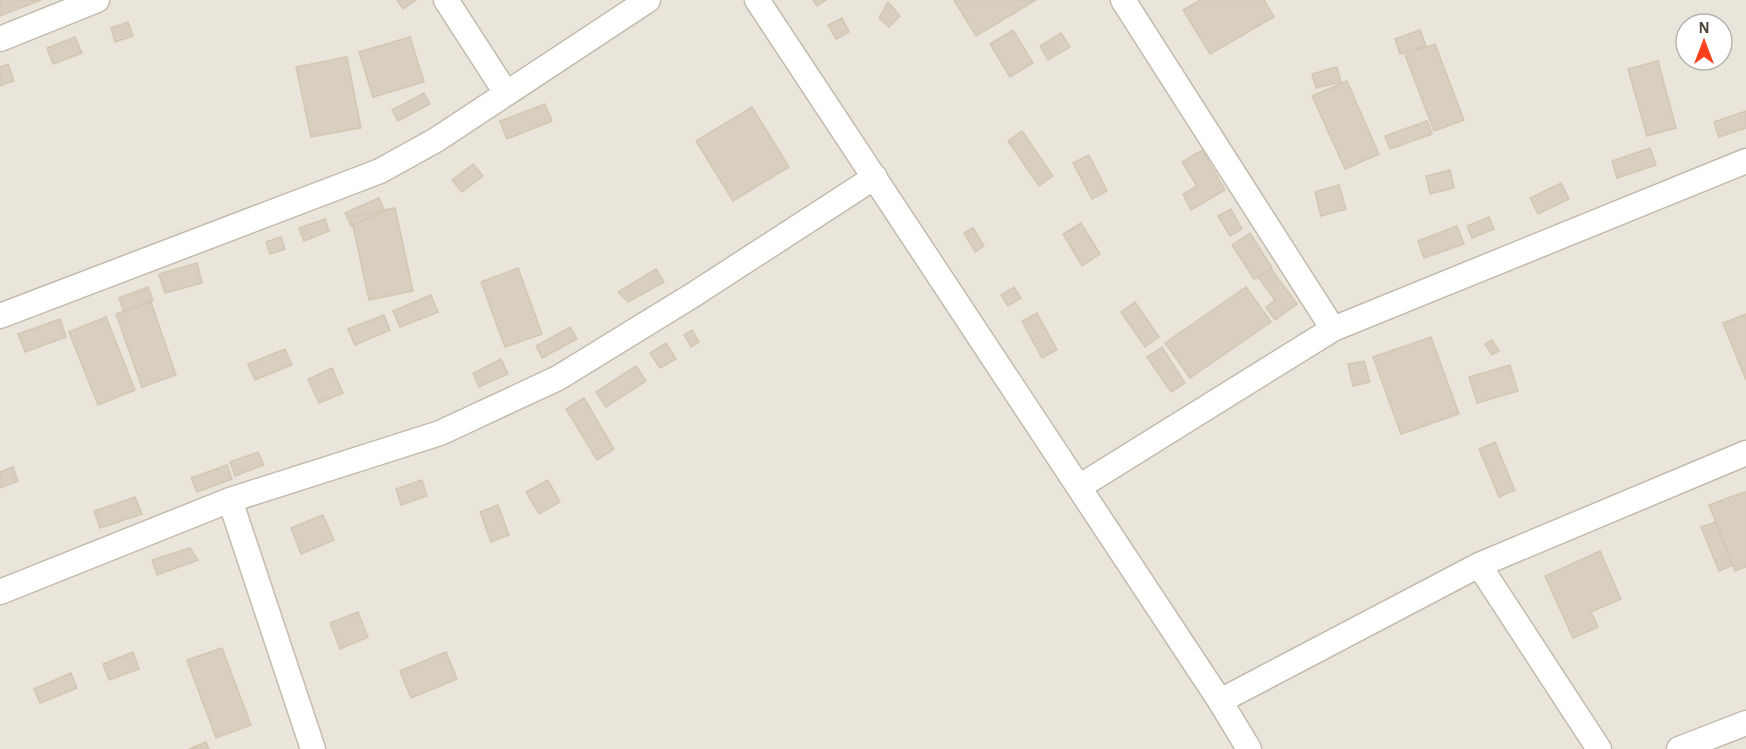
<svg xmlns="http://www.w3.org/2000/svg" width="1746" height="749" viewBox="0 0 1746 749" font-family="'Alegreya Sans',sans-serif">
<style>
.residential{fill:#eae5da;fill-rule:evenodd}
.building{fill:#d8cfc1;stroke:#d3c7b4;stroke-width:1.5}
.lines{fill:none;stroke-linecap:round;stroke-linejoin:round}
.street-casing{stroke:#c2bbae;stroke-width:27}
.street{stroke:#fff;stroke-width:24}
</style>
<rect width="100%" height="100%" fill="#f6f3ec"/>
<path class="residential" d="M 0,0 L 1746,0 L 1746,749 L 0,749 ZM 1686,24 L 1722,24 L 1722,60 L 1686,60 Z"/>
<path class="building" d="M 0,0 L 41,0 L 0,16 Z
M 397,0 L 416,0 L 403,9 Z
M 813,0 L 826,0 L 817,6 Z
M 954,0 L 1036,0 L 976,36 Z
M 1200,0 L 1264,0 L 1274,17 L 1210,54 L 1183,10 Z
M 888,2 L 900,16 L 889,27 L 879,18 Z
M 842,18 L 849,32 L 836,39 L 828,25 Z
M 128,22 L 133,36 L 115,42 L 111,28 Z
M 1013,30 L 1033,63 L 1010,77 L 990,44 Z
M 1420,30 L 1426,46 L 1400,54 L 1395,39 Z
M 1061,33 L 1070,47 L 1048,60 L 1040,46 Z
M 75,37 L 82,53 L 53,64 L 47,48 Z
M 410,37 L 424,82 L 373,97 L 359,52 Z
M 1435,44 L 1464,120 L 1434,131 L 1405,55 Z
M 347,57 L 361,128 L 311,137 L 296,67 Z
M 1658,61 L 1676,128 L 1647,136 L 1628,69 Z
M 8,64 L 14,81 L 0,86 L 0,67 Z
M 1337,67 L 1341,82 L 1316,88 L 1312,74 Z
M 1347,81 L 1379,154 L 1345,169 L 1312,96 Z
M 424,93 L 430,104 L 398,121 L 392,110 Z
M 545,104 L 552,121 L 507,139 L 500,121 Z
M 752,107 L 789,167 L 733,201 L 696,141 Z
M 1746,111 L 1746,128 L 1719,137 L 1714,122 Z
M 1427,121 L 1432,134 L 1390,149 L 1385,136 Z
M 1022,131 L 1053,176 L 1039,186 L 1008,141 Z
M 1650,148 L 1656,165 L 1617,178 L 1612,161 Z
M 1202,150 L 1225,190 L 1191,210 L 1183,194 L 1197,186 L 1182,162 Z
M 1089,155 L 1107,191 L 1092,199 L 1073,163 Z
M 473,164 L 483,176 L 462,192 L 452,180 Z
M 1450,170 L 1454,188 L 1430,194 L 1426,176 Z
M 1561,183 L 1569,199 L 1538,214 L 1530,198 Z
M 1339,185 L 1346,209 L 1321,216 L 1315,192 Z
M 379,198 L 385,211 L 351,226 L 345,213 Z
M 395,208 L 413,291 L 369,300 L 351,217 Z
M 1231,209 L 1242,229 L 1230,236 L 1218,216 Z
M 1489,217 L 1494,229 L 1472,238 L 1467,226 Z
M 325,219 L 329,231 L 304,241 L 299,228 Z
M 1081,223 L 1100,254 L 1082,266 L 1063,234 Z
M 1457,226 L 1464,244 L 1424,258 L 1418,241 Z
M 973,228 L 984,246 L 975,252 L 964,233 Z
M 1250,233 L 1272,268 L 1254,279 L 1232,245 Z
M 281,237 L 285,249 L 270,254 L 266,242 Z
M 197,263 L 202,283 L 165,293 L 159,274 Z
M 518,268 L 542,334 L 505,347 L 481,282 Z
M 656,269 L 664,282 L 628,302 L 618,292 Z
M 1271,269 L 1297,304 L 1275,320 L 1266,307 L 1275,300 L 1258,277 Z
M 148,287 L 153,300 L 124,312 L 119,298 Z
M 1014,287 L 1021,298 L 1008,306 L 1001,295 Z
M 1246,287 L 1271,322 L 1190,378 L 1165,343 Z
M 431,295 L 438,312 L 400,327 L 393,311 Z
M 151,302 L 176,375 L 142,387 L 116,314 Z
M 1135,302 L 1159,337 L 1145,347 L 1121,312 Z
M 1037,313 L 1057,350 L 1042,358 L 1022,321 Z
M 1746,314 L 1746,380 L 1723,323 Z
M 384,315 L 390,330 L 355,345 L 348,329 Z
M 106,317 L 135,390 L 98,405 L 69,332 Z
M 60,319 L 66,337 L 25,352 L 18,334 Z
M 570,327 L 577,339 L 542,358 L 536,346 Z
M 692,330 L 699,342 L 691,347 L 684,335 Z
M 1431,337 L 1459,414 L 1401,434 L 1373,357 Z
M 1492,340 L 1499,351 L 1492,355 L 1485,344 Z
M 666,343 L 676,359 L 660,368 L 650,353 Z
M 1162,347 L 1185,383 L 1171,392 L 1147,357 Z
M 285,349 L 292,365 L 255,380 L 248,364 Z
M 501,359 L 508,374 L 479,387 L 473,373 Z
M 1364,361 L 1370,382 L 1353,386 L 1348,364 Z
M 1510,365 L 1518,391 L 1477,403 L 1469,377 Z
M 636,366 L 646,381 L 606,407 L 596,392 Z
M 332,368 L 343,393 L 319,403 L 308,379 Z
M 584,398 L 614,449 L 597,460 L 566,409 Z
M 1495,442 L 1515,490 L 1499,497 L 1479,449 Z
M 258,452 L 264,465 L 235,476 L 230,462 Z
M 227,465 L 232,479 L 197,492 L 191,478 Z
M 13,467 L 18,481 L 0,488 L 0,472 Z
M 422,480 L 427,496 L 401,505 L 396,489 Z
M 548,480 L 560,502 L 539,514 L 526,492 Z
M 1744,492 L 1746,492 L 1746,567 L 1735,571 L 1709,505 Z
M 135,497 L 142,514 L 100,528 L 94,511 Z
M 498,505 L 509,535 L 491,542 L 480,512 Z
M 323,515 L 334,540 L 301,554 L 291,528 Z
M 1716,522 L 1733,565 L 1719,571 L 1701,527 Z
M 190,548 L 198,560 L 157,575 L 152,560 Z
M 1600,551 L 1621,599 L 1591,612 L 1598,627 L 1573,638 L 1545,576 Z
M 358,612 L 368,637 L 340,649 L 330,623 Z
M 222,648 L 251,725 L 216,738 L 187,660 Z
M 133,652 L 139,669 L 109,680 L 103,664 Z
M 446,652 L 457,679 L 411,698 L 400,671 Z
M 71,673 L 77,688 L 40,703 L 34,689 Z
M 206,742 L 209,749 L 189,749 Z"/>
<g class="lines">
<g class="street-casing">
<path id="street" d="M 446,0 L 506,93
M 757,0 L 1220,701 L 1249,749
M 1123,0 L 1333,329
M 0,39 L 97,0
M 0,316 L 380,171 L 436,140 L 648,0
M 1079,487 L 1333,329 L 1746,161
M 230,500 L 313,749
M 1479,565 L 1599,749
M 0,592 L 230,500 L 440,433 L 558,378 L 693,295 L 875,177
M 1220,701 L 1479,565 L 1746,453
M 1679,749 L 1746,723"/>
</g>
<use href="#street" class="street"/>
</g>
<g transform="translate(1704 42)"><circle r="28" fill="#ffffff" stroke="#b7b4b0" stroke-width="1.5"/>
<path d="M0-4.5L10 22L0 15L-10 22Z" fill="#fc3f1d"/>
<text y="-9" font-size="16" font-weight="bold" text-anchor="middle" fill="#4b4439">N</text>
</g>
</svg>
